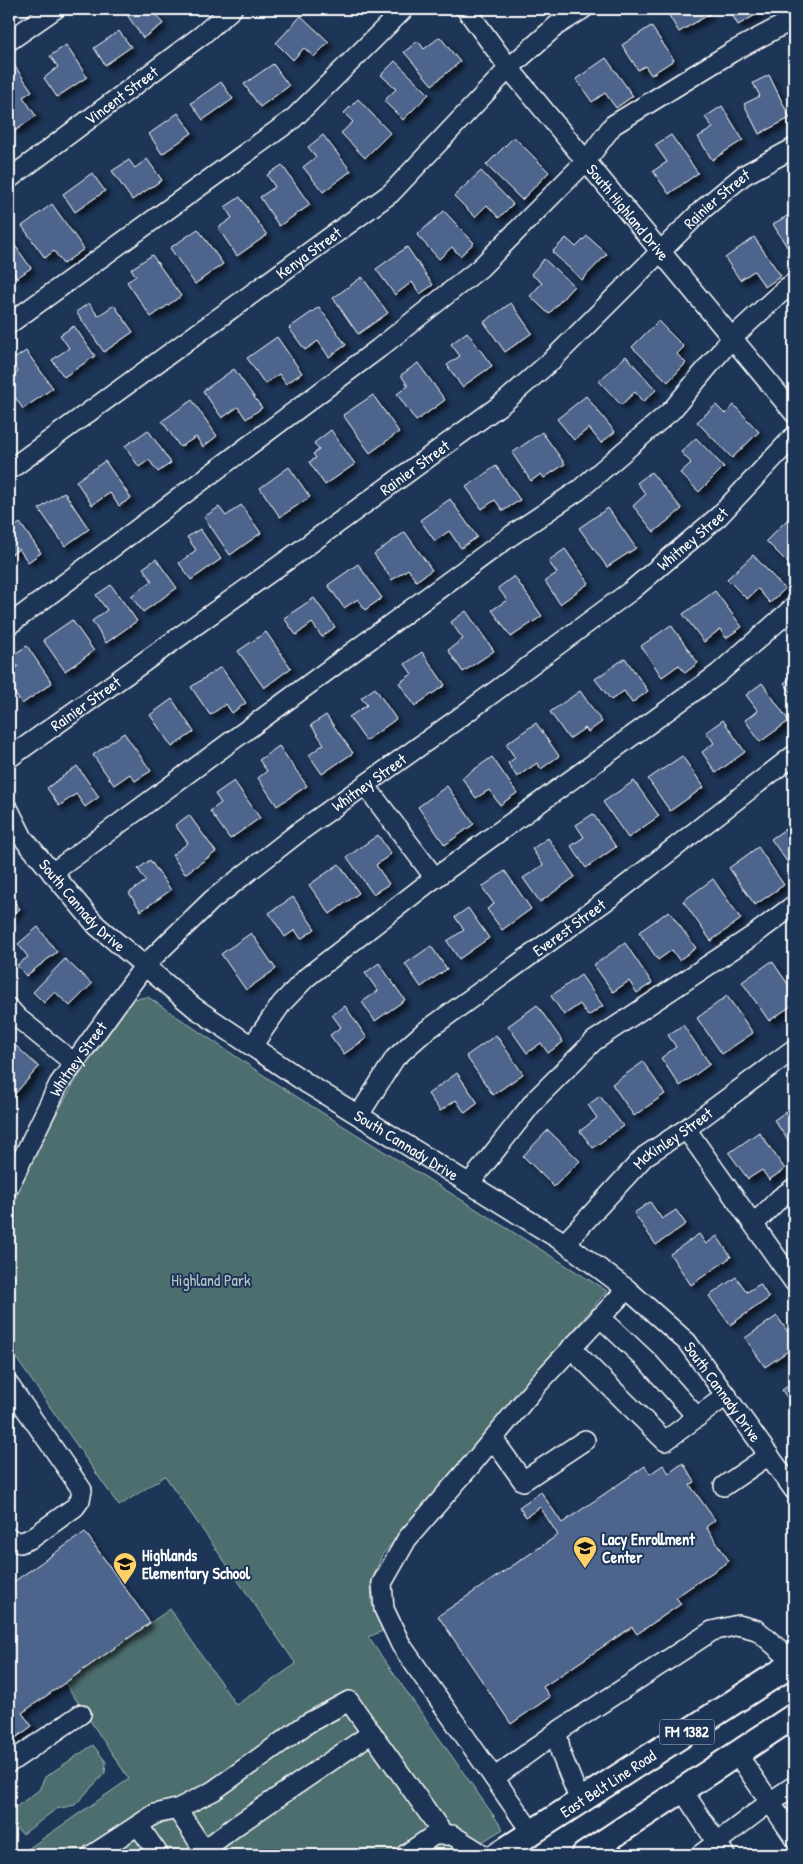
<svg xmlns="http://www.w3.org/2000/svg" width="803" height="1864" viewBox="0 0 803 1864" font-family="'Patrick Hand',sans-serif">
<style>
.green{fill:#4d6e6e;stroke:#a6b6b6}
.building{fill:#4e658c;stroke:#fff;filter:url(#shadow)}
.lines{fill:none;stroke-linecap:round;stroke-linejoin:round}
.minor-casing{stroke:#fff;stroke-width:22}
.major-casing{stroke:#fff;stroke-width:28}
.minor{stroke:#1d3557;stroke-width:19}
.major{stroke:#1d3557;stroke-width:24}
.labels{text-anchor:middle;stroke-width:4;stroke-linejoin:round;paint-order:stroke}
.shield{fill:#1d3557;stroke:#bbc2cd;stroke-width:1}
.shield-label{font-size:15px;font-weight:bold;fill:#fff}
.street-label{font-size:16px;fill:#fff;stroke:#1d3557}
.park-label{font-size:16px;fill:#b8c5c5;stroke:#1d3557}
.poi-label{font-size:16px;font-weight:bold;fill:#fff;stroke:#1d3557;text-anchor:start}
</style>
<defs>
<filter id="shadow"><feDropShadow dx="4.5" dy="4.5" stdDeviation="2.5" flood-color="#0009"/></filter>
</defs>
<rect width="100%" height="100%" fill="#1d3557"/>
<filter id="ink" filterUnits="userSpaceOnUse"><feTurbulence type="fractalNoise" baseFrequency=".02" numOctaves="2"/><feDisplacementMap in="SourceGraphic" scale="10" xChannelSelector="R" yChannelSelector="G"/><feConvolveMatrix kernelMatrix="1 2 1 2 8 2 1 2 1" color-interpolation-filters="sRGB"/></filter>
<g filter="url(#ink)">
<path class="green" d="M 148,997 L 278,1085 L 607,1291 L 382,1555 L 371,1583 L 372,1604 L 383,1631 L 368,1637 L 503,1829 L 461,1855 L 19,1855 L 129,1779 L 65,1683 L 170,1609 L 236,1705 L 296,1664 L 165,1476 L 119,1506 L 9,1348 L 9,1214 L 34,1153 L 76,1080 L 133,999 Z
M 93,1745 L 106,1762 L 105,1773 L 75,1805 L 56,1809 L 23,1834 C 13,1827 9,1824 9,1812 L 39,1790 L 45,1777 Z"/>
<path class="building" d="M 123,9 L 152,9 L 163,24 L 143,38 Z
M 677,9 L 707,9 L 710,14 L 679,32 L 668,14 Z
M 729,9 L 766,9 L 738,25 Z
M 301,16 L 329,42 L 314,57 L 304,48 L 293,60 L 276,43 Z
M 651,26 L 674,60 L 651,75 L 645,66 L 638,70 L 622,45 Z
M 119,31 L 131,47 L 105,65 L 94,48 Z
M 440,37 L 460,62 L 432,85 L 404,52 L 418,41 L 424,49 Z
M 66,45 L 87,77 L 57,97 L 44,78 L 58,67 L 50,56 Z
M 606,58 L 633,96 L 616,108 L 605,93 L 592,102 L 576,79 Z
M 395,61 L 429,94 L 403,120 L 384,101 L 396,89 L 381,75 Z
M 273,64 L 289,86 L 260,107 L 244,84 Z
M 14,65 L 32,91 L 23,97 L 36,116 L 15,131 L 9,121 L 9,68 Z
M 769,75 L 790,118 L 759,134 L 744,104 L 760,96 L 753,83 Z
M 221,82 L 233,99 L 203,120 L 191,103 Z
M 358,99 L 390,133 L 365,158 L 341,133 L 353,122 L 344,113 Z
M 722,106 L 743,140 L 712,160 L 698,137 L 713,128 L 705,117 Z
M 178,113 L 192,133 L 162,154 L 149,134 Z
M 323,135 L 351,171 L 323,192 L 303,167 L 316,157 L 308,147 Z
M 671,135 L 698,173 L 669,194 L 653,171 L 667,162 L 655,145 Z
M 514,137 L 549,172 L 522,200 L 486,165 Z
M 147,159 L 162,180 L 132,200 L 112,171 L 129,160 L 135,168 Z
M 282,165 L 310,205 L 279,226 L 260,197 L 275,187 L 267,175 Z
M 481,171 L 513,204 L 499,218 L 487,205 L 475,217 L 454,196 Z
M 92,173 L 105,191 L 75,212 L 63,194 Z
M 240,197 L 267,235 L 237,256 L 218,228 L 232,218 L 225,207 Z
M 52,204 L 84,249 L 63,264 L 54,251 L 45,258 L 22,226 Z
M 444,211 L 474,243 L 460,256 L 452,247 L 439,259 L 417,235 Z
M 794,212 L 794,243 L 787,247 L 773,224 Z
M 198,229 L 223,264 L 195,284 L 170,248 Z
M 587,236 L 607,254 L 582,280 L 552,252 L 566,238 L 576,247 Z
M 9,237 L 31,268 L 17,278 L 9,266 Z
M 754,237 L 781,276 L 765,287 L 754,271 L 740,280 L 725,258 Z
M 407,247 L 433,285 L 420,294 L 412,282 L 395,295 L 376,269 Z
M 152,255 L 181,296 L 151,317 L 127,282 L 136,276 L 131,269 Z
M 544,259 L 574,286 L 549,314 L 530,296 L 542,283 L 531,274 Z
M 362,277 L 388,313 L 358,334 L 333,298 Z
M 89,303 L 98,316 L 114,305 L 133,332 L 104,352 L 76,312 Z
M 511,303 L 532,333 L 505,352 L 484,322 Z
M 319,307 L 346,345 L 329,357 L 318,341 L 305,350 L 289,328 Z
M 658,321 L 684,347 L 677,354 L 686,363 L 668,382 L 632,347 Z
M 74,326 L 95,356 L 64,377 L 52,360 L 69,348 L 60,335 Z
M 467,332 L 492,366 L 462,387 L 447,365 L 460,356 L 451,344 Z
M 277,337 L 302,373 L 286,384 L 279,374 L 265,384 L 247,358 Z
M 26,351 L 53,388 L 23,409 L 9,388 L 9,378 L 18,372 L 11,361 Z
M 626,356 L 656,390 L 643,402 L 635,392 L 621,405 L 599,381 Z
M 418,363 L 445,400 L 416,421 L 397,394 L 408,386 L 401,375 Z
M 234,369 L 262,408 L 246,419 L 238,407 L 222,418 L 203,391 Z
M 373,395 L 399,432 L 370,453 L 343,415 Z
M 586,396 L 615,432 L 601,443 L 589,428 L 574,440 L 557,419 Z
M 192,400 L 217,436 L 203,447 L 196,437 L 180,447 L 162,421 Z
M 716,405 L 725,414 L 734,405 L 759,432 L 732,458 L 697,422 Z
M 148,430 L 171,463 L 158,472 L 149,460 L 139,467 L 125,446 Z
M 331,430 L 355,464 L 325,485 L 309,462 L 316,458 L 313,454 L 319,450 L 314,443 Z
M 542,432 L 565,464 L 544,478 L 541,474 L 531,481 L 512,453 Z
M 696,438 L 724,467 L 699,492 L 680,473 L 691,463 L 681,452 Z
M 105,461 L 131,498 L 119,506 L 110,493 L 92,505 L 76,481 Z
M 496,466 L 520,500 L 503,511 L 495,500 L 482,509 L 466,487 Z
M 289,467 L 310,497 L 280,517 L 260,488 Z
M 651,472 L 682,509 L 654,532 L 633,506 L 646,494 L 637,483 Z
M 64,492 L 89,529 L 65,546 L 39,509 Z
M 450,499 L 477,537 L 461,548 L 449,531 L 435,541 L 420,520 Z
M 241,505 L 261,533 L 230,555 L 204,517 L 219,507 L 226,516 Z
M 608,508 L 636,548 L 607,567 L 579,528 Z
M 792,515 L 794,518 L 794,558 L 789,564 L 766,541 Z
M 20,523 L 41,553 L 28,562 L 19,549 L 9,556 L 9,531 Z
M 200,529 L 221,559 L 191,580 L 179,563 L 196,550 L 187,537 Z
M 405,532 L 432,570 L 416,581 L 408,569 L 392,580 L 374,554 Z
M 565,549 L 589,583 L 560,604 L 545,581 L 557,573 L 548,561 Z
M 753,555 L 785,589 L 770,603 L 758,589 L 747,599 L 727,579 Z
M 156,559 L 177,588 L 143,612 L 131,596 L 152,581 L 143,568 Z
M 358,564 L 382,598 L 365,610 L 358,599 L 344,608 L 328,585 Z
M 514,576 L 542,616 L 511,637 L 492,610 L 507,600 L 498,588 Z
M 111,585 L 137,621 L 106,643 L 92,621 L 107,610 L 96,595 Z
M 715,591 L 742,627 L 726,638 L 720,629 L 704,642 L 683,614 Z
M 314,598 L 335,627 L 322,637 L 312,623 L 296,635 L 284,618 Z
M 466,611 L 494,651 L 463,672 L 448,650 L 463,639 L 451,622 Z
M 72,620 L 94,651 L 65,671 L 43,640 Z
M 671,625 L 698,663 L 685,673 L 679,665 L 662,677 L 641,646 Z
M 266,632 L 291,668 L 264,688 L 238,651 Z
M 27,646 L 52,683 L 22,704 L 9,685 L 9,673 L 18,667 L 11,656 Z
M 422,652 L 445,685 L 415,706 L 399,683 L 412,674 L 405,664 Z
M 625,658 L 648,691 L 632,703 L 624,691 L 611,700 L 595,679 Z
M 221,667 L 246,703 L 232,713 L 226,704 L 210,715 L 191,687 Z
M 794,675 L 794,697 L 784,683 Z
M 762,683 L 789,721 L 760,742 L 745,720 L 758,711 L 746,695 Z
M 375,688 L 396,719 L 366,741 L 349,717 L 367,705 L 361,698 Z
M 580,691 L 602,722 L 588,732 L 585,728 L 569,739 L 550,712 Z
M 172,699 L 194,732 L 172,747 L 150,715 Z
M 326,715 L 353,753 L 322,774 L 309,755 L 324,744 L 311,725 Z
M 723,720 L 745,752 L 716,773 L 702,752 L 714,743 L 706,732 Z
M 536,723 L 559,756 L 541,769 L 537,763 L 517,777 L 508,763 L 515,758 L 506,744 Z
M 124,733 L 151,771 L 135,781 L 130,774 L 114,785 L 93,755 Z
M 279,746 L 307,786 L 277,806 L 258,778 L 267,771 L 259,760 Z
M 682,756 L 704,787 L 670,811 L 648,779 Z
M 492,757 L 517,793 L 500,805 L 489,790 L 476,798 L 462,778 Z
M 77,766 L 99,797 L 85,807 L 76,794 L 59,806 L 47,788 Z
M 234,781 L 260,818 L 230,839 L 210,811 L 221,803 L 215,794 Z
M 634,781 L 659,816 L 628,838 L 603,802 Z
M 447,786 L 474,824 L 445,845 L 418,807 Z
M 593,814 L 616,847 L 586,868 L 571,846 L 584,837 L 576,825 Z
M 189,815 L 216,852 L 185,874 L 172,855 L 188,843 L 175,825 Z
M 794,823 L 794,863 L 790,866 L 771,839 Z
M 378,835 L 391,854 L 376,865 L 389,884 L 373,894 L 347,857 Z
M 548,838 L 575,877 L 540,902 L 523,878 L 543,865 L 532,849 Z
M 758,847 L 784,885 L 755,905 L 729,868 Z
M 150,860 L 171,890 L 141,911 L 129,893 L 146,881 L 138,869 Z
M 339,864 L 359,893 L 330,914 L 309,885 Z
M 505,871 L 531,909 L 502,930 L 487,909 L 494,904 L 482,887 Z
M 713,879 L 741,919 L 711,941 L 683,901 Z
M 9,895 L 20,909 L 9,918 Z
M 293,897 L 315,929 L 301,939 L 295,930 L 285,937 L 269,913 Z
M 468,908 L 489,938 L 459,959 L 447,941 L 464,930 L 455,917 Z
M 669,911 L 696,948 L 679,960 L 672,950 L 658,960 L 639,932 Z
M 38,927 L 57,952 L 26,976 L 17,965 L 28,957 L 18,944 Z
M 251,933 L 276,969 L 246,990 L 221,954 Z
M 625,943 L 652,983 L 637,993 L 629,981 L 613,992 L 594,965 Z
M 431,946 L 447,969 L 421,987 L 405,964 Z
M 65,959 L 92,984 L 70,1006 L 55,992 L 44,1003 L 33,992 Z
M 772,961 L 794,993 L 794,1004 L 769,1021 L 742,982 Z
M 379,963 L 405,1000 L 375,1021 L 362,1002 L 378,991 L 365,973 Z
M 581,975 L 603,1006 L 588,1016 L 580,1004 L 564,1015 L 551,996 Z
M 727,996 L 753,1033 L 722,1054 L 697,1018 Z
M 537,1005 L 563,1042 L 548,1053 L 541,1043 L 527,1053 L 508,1026 Z
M 345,1006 L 367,1038 L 344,1054 L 330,1035 L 341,1027 L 332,1015 Z
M 683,1025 L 710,1064 L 680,1086 L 661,1058 L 676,1047 L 668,1035 Z
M 496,1035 L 523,1074 L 493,1095 L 466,1056 Z
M 16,1046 L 39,1067 L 12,1097 L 9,1094 L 9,1055 Z
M 643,1062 L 665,1094 L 634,1116 L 612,1084 Z
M 457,1073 L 478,1103 L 465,1113 L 456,1100 L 440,1111 L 428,1094 Z
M 600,1096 L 623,1126 L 593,1148 L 580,1131 L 597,1118 L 588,1105 Z
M 794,1106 L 794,1149 L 774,1120 Z
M 548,1130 L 580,1161 L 554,1187 L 523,1156 Z
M 759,1132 L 785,1169 L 769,1180 L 762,1170 L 748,1179 L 729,1153 Z
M 650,1202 L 662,1219 L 676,1210 L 686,1224 L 656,1245 L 634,1213 Z
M 699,1234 L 706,1244 L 717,1236 L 731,1257 L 691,1285 L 670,1254 Z
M 736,1277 L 747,1292 L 760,1284 L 769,1298 L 730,1325 L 709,1296 Z
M 777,1316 L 794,1341 L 794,1347 L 765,1367 L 745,1338 Z
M 794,1382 L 794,1408 L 782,1390 Z
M 683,1463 L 695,1482 L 690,1485 L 715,1520 L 706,1527 L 729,1561 L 676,1597 L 681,1604 L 637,1634 L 632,1627 L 543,1687 L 550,1697 L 511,1724 L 438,1616 L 558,1535 L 540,1507 L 526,1517 L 519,1507 L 541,1492 L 562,1523 L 645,1466 L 650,1474 L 663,1465 L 669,1473 Z
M 85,1532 L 150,1623 L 22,1713 L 32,1726 L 9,1743 L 9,1585 Z"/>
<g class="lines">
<g class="minor-casing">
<g id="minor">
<path id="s1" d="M 466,9 L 509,68 L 794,413"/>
<path d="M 9,41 L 55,9"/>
<path id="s2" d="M 9,179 L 202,35 L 232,9"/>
<path d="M 9,324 L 293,119 L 404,9"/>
<path id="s3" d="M 9,470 L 391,193 L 509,68 L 556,26 L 583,9"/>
<path d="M 9,625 L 378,349 L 480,268 L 586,161 L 613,125 L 732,52 L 794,19"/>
<path id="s4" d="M 9,758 L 290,558 L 503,403 L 552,360 L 703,209 L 744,175 L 794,148"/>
<path d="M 365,785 L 435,878"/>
<path id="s5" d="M 9,810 L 23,838 L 97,926 L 195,1008 L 308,1084 L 565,1243 L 627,1289 L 687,1342 L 794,1490"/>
<path d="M 52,873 L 512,535 L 579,490 L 672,410 L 732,338 L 786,288 L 794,283"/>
<path d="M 9,1008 L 18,1018 L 74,1063"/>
<path d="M 252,1046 L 282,1003 L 307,977 L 428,883 L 718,674 L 794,607"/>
<path id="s6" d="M 359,1115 L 395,1058 L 423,1033 L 611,897 L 794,755"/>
<path d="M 686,1129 L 794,1282"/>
<path d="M 469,1184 L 535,1100 L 594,1041 L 751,937 L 794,905"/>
<path id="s7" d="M 9,1186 L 59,1084 L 145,965 L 212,900 L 299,832 L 459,718 L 632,590 L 719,516 L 794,436"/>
<path d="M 754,1224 L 780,1198 L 794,1188"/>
<path id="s8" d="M 565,1243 L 645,1156 L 686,1129 L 794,1049"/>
<path d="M 627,1289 L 538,1384 L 472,1464 L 407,1539 L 382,1583 L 384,1609 L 401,1645 L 494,1778 L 557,1732 L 712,1631 L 738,1625 L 757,1630 L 794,1662"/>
<path d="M 600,1317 L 648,1362 L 697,1417"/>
<path d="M 571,1348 L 665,1441 L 727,1395"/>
<path d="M 9,1385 L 82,1490 L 80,1500 L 75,1507 L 32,1538 L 20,1543 L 9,1538"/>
<path d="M 493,1439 L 523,1481 L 585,1440"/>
<path d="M 724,1486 L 769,1455"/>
<path d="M 557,1732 L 561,1754 L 580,1801"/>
<path d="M 737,1754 L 794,1837"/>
<path d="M 9,1763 L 81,1714"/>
<path d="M 494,1778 L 532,1833"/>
<path d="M 683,1791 L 725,1855"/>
<path d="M 177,1809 L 204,1850"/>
<path d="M 138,1825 L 159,1855"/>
<path d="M 92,1855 L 155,1814 L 177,1809 L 213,1791 L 308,1723 L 349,1701 L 444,1835"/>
<path d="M 208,1855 L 204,1850 L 237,1825 L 372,1733"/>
<path d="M 405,1855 L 434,1835 L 452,1835 L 484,1855"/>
<path d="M 700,1855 L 770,1802 L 794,1786"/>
</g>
</g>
<g class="major-casing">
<g id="major">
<path id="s9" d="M 497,1855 L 794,1663"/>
<path d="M 584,1855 L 794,1716"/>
</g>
</g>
<use href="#minor" class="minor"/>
<use href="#major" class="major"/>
</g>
</g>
<defs>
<g id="school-pin" transform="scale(1.25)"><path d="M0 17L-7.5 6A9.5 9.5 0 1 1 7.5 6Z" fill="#ffd166" stroke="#1d3557"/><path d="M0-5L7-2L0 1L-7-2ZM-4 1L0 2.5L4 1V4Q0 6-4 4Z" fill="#111"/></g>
</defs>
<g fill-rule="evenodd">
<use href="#school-pin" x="585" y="1548"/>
<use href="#school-pin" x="125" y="1564"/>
</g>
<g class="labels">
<rect class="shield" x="659.5" y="1719.5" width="55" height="25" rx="4"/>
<g class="shield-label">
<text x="687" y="1737">FM 1382</text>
</g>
<g class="street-label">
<text dy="6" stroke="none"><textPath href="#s2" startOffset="140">Vincent Street</textPath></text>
<text dy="6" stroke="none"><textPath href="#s4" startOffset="904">Rainier Street</textPath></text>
<text dy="6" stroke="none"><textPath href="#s1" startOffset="260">South Highland Drive</textPath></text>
<text dy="6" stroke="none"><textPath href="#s3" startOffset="370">Kenya Street</textPath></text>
<text dy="6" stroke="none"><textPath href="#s4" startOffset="499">Rainier Street</textPath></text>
<text dy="6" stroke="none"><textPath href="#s7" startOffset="955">Whitney Street</textPath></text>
<text dy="6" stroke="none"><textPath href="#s4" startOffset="94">Rainier Street</textPath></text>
<text dy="6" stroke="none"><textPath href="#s7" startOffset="550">Whitney Street</textPath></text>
<text dy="6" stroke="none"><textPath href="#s5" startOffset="121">South Cannady Drive</textPath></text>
<text dy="6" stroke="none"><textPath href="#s6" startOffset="285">Everest Street</textPath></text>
<text dy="6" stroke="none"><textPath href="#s7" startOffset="145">Whitney Street</textPath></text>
<text dy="6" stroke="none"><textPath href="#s8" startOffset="151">McKinley Street</textPath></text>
<text dy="6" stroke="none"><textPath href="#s5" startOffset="526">South Cannady Drive</textPath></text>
<text dy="6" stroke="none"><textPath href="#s5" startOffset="931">South Cannady Drive</textPath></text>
<text dy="6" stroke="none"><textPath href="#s9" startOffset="132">East Belt Line Road</textPath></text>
</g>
<g class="park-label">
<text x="211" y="1286">Highland Park</text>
</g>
<g class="poi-label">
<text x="602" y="1545">Lacy Enrollment<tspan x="602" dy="18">Center</tspan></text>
<text x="142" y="1561">Highlands<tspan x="142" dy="18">Elementary School</tspan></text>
</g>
</g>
<rect width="803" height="1864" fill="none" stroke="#1d3557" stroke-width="30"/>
<rect x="15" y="15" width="773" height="1834" fill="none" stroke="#fff" stroke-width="2" filter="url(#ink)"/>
</svg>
